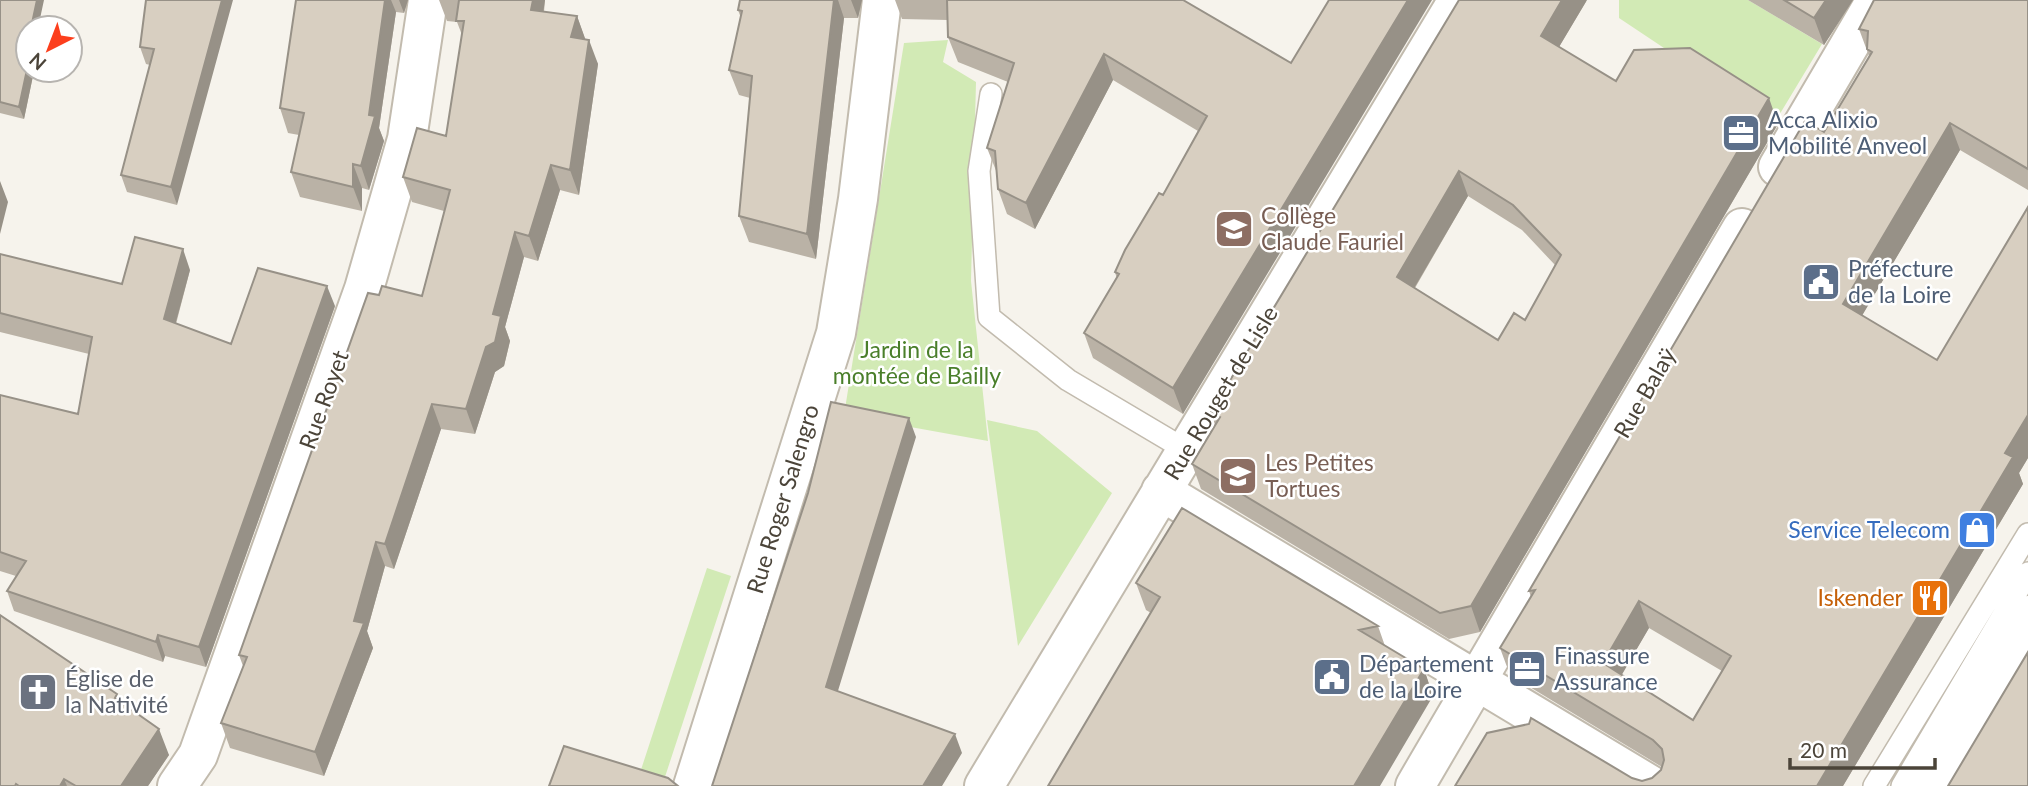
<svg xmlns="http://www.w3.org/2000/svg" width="2028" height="786" viewBox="0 0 2028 786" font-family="Lato,sans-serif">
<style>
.green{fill:#d2eab5}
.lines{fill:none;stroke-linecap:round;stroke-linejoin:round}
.service-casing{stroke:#c2bbae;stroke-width:24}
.minor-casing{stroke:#c2bbae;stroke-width:42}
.service{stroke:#fff;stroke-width:21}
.minor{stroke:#fff;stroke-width:38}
.wall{fill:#bab2a6;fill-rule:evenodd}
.shaded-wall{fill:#979187}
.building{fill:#d8cfc1;stroke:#979187;stroke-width:2;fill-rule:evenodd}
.labels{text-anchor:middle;stroke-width:5;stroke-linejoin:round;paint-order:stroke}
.service-label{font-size:23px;fill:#4e5e75;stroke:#fff;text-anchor:start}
.education-label{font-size:23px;fill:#785e54;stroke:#fff;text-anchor:start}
.park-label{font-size:23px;fill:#4a7f2a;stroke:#fff}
.street-label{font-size:23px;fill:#4b4439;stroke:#fff}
.shop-label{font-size:23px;fill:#366cbe;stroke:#fff;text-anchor:end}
.food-label{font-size:23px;fill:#c56008;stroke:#fff;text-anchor:end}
.worship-label{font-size:23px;fill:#5b616d;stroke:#fff;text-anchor:start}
</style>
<rect width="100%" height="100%" fill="#f6f3ec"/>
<path class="green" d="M 1619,0 L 1748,0 L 1822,44 L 1775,122 L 1619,18 Z
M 948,40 L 943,62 L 976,82 L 971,281 L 988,441 L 844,415 L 904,43 Z
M 987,420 L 1037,431 L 1112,493 L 1018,646 Z
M 707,568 L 731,576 L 662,786 L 637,782 Z"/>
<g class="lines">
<g class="service-casing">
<path id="service" d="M 991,94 L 979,171 L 989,317 L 1068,380 L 1186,450
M 1874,786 L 2028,534
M 1902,786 L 2028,573"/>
</g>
<g class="minor-casing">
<path id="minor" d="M 1778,167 L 1876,0
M 1161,491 L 1652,786
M 177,786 L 198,755 L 364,289 L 407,139 L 428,0
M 693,786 L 836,333 L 858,199 L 882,0
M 984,786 L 1458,0
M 1415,786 L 1742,228
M 1926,786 L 2028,615"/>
</g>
<use href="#service" class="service"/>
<use href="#minor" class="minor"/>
</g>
<path class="wall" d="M 0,0 L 28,70 L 34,71 L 24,119 L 0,113 Z
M 146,0 L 177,205 L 127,192 L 121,175 L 150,65 L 146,64 L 140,47 Z
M 296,0 L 408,0 L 404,13 L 396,12 L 379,128 L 384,141 L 369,190 L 362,188 L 362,211 L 300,197 L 291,172 L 299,135 L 288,133 L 280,108 Z
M 439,0 L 545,0 L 544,12 L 577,16 L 585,39 L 598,64 L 579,195 L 560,190 L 538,261 L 524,257 L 505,327 L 510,341 L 504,366 L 495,372 L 475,434 L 441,429 L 394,569 L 385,566 L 367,631 L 373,648 L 324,776 L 230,748 L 221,723 L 243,666 L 239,655 L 379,295 L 422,296 L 444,211 L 412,202 L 403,177 L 446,136 L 462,35 L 457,22 L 447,21 Z
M 740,0 L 862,0 L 858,18 L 844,18 L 816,259 L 749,242 L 739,216 L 750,98 L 739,95 L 729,70 L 741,18 L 738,10 Z
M 895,0 L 1183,0 L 1291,63 L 1183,414 L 1093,358 L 1084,333 L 1117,279 L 1115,272 L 1163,195 L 1198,131 L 1113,80 L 1035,229 L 1007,214 L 998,189 L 997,173 L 987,148 L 1008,82 L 958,62 L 948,37 L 948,20 L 902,19 Z
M 1587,0 L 1559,47 L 1616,81 L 1778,124 L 1480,632 L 1449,639 L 1201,489 L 1192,464 L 1215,425 L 1211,412 ZM 1468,196 L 1522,230 L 1555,265 L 1525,320 L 1498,340 L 1415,288 Z
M 1748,0 L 1853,0 L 1824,45 Z
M 2028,0 L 2028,190 L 1960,150 L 1862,315 L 1937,360 L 2028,207 L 2028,458 L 2019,473 L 2023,484 L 1843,786 L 1455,786 L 1632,778 L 1642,781 L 1652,778 L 1661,770 L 1662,767 L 1510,675 L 1500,648 L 1531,597 L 1529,591 L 1824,132 L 1869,56 L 1859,29 ZM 1649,628 L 1722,671 L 1693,720 L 1621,675 Z
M 0,254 L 122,284 L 190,270 L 176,324 L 231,344 L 335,306 L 206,667 L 165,656 L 163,662 L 14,611 L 7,591 L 16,576 L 0,571 L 0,395 L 78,414 L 89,354 L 0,332 Z
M 1136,583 L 1378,626 L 1385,646 L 1424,669 L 1433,696 L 1151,613 L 1146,610 Z
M 120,701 L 169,755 L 148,786 L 0,786 Z"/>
<path class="shaded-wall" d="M 37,0 L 44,0 L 38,28 L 31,28 Z
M 222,0 L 233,0 L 177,205 L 171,187 Z
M 385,0 L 391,0 L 396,12 L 379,128 L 384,141 L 369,190 L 361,166 Z
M 399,0 L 408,0 L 404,13 Z
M 533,0 L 545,0 L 540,35 L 531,10 Z
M 834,0 L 838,0 L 844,18 L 816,259 L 807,234 Z
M 851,0 L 862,0 L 858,18 Z
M 1408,0 L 1432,0 L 1183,414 L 1173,388 Z
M 1562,0 L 1587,0 L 1550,62 L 1541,36 Z
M 1826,0 L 1853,0 L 1824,45 L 1814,18 Z
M 577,16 L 586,41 L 571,37 Z
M 589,40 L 598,64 L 579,195 L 570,170 Z
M 28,41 L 28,70 L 33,70 L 34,71 L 24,119 L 19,107 L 24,58 Z
M 1104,54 L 1113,80 L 1035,229 L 1026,203 Z
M 1769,98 L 1778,124 L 1480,632 L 1471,606 Z
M 1950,123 L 1960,150 L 1853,331 L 1843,304 Z
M 353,164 L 362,188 L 362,211 L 353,187 Z
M 551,165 L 560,190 L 538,261 L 529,236 Z
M 1459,171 L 1468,196 L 1406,302 L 1397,277 Z
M 0,181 L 8,202 L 0,234 Z
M 515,232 L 524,257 L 505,327 L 510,341 L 504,366 L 495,372 L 475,434 L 466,409 Z
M 183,249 L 190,270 L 171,340 L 164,319 Z
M 327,286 L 335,306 L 206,667 L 199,647 Z
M 432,404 L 441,429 L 394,569 L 385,544 Z
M 2028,415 L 2028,458 L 2019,473 L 2023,484 L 1843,786 L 1817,786 L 2005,453 Z
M 909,418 L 916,437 L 833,707 L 826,687 Z
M 376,542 L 385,566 L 367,631 L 373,648 L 324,776 L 315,752 Z
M 1639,601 L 1649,628 L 1613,690 L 1603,663 Z
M 158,635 L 165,656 L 163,662 L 156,642 Z
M 1424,669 L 1433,696 L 1380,786 L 1354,786 Z
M 159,729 L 169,755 L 148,786 L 121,786 Z
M 955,734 L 962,753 L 942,786 L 923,786 Z
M 64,779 L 67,786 L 60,786 Z"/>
<path class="building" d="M 0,0 L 37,0 L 31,28 L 28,28 L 28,41 L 24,58 L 28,59 L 28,65 L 19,107 L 0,102 Z
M 146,0 L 222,0 L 171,187 L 121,175 L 154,49 L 140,47 Z
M 296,0 L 385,0 L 369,115 L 375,116 L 361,166 L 353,164 L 353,187 L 291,172 L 304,113 L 280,108 Z
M 459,0 L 533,0 L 531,10 L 577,16 L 571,37 L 589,40 L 570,170 L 551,165 L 529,236 L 515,232 L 493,314 L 501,316 L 495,342 L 486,347 L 466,409 L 432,404 L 385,544 L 376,542 L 354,621 L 364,623 L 315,752 L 221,723 L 247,657 L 239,655 L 368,293 L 379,295 L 382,286 L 422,296 L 450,190 L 403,177 L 417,128 L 446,136 L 464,21 L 456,21 Z
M 740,0 L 834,0 L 807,234 L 739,216 L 752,76 L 729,70 L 742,11 L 738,10 Z
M 947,0 L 1183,0 L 1291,63 L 1329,0 L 1408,0 L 1173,388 L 1084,333 L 1119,274 L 1115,272 L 1125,250 L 1159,193 L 1163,195 L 1207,116 L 1104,54 L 1026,203 L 998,189 L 995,151 L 987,148 L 1014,63 L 948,37 Z
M 1459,0 L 1562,0 L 1541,36 L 1616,81 L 1634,50 L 1690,48 L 1769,98 L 1471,606 L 1440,613 L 1192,464 L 1220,417 L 1211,412 ZM 1459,171 L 1513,205 L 1561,255 L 1525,320 L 1514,313 L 1498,340 L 1397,277 Z
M 1784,0 L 1826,0 L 1814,18 Z
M 1874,0 L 2028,0 L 2028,169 L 1950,123 L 1843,304 L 1937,360 L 2028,207 L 2028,415 L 2005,453 L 2013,457 L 1817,786 L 1455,786 L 1487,733 L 1529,724 L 1531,718 L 1632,778 L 1642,781 L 1652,778 L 1661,770 L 1664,760 L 1662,749 L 1653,740 L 1500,648 L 1535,590 L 1529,591 L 1805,121 L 1824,132 L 1872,52 L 1867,49 L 1868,31 L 1859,29 ZM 1639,601 L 1731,656 L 1693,720 L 1603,663 Z
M 135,237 L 183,249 L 164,319 L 231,344 L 258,268 L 327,286 L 199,647 L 158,635 L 156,642 L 7,591 L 26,561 L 0,552 L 0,395 L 78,414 L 92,337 L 0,313 L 0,254 L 122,284 Z
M 831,402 L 909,418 L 826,687 L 955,734 L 923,786 L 712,786 L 808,493 Z
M 1182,508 L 1378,626 L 1359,630 L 1424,669 L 1354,786 L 1048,786 L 1160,597 L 1136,583 Z
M 0,615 L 117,694 L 115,698 L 159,729 L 121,786 L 76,786 L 64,779 L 60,786 L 19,786 L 16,784 L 15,786 L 0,786 Z
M 2028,652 L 2028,786 L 1948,786 Z
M 564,746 L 668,778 L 678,786 L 549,786 Z"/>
<defs>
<g id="office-square" transform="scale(2.0125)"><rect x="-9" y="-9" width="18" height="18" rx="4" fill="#5c6f8a" stroke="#fff"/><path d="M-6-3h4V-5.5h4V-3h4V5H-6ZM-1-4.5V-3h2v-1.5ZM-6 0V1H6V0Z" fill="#fff"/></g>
<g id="school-square" transform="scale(2.0125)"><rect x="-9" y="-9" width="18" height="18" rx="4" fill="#8d6e63" stroke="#fff"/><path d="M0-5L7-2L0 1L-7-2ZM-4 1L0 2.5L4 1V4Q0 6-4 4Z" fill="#fff"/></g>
<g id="civic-square" transform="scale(2.0125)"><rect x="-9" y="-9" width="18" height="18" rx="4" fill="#5c6f8a" stroke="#fff"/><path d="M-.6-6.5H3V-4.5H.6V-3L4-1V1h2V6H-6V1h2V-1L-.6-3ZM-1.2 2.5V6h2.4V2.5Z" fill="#fff"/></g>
<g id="shop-square" transform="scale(2.0125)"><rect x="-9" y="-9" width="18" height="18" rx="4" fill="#3f7fe0" stroke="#fff"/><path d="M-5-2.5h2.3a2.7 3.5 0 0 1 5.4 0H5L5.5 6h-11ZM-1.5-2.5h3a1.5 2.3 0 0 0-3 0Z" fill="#fff"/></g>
<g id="restaurant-square" transform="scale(2.0125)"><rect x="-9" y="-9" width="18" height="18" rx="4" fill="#e8710a" stroke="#fff"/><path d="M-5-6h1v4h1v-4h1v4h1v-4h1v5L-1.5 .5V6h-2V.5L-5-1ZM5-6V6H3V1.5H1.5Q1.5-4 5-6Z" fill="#fff"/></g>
<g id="church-square" transform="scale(2.0125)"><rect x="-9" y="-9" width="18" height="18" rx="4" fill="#6b7280" stroke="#fff"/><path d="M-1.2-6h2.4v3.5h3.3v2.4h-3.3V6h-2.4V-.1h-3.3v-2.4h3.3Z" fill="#fff"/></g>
</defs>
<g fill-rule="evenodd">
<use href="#office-square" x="1741" y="133"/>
<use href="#school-square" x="1234" y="229"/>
<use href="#civic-square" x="1821" y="282"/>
<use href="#school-square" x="1238" y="476"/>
<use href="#shop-square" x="1977" y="530"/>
<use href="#restaurant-square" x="1930" y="598"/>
<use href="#office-square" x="1527" y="669"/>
<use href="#civic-square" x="1332" y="677"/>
<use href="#church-square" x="38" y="692"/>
</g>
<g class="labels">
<g class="service-label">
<text x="1768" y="128">Acca Alixio<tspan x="1768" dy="26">Mobilité Anveol</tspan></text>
<text x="1848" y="277">Préfecture<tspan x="1848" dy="26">de la Loire</tspan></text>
<text x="1554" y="664">Finassure<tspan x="1554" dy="26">Assurance</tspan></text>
<text x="1359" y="672">Département<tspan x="1359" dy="26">de la Loire</tspan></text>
</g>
<g class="education-label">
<text x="1261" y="224">Collège<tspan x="1261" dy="26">Claude Fauriel</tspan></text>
<text x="1265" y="471">Les Petites<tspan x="1265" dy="26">Tortues</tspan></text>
</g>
<g class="park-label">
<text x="917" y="358">Jardin de la<tspan x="917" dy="26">montée de Bailly</tspan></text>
</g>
<g class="street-label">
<text transform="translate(1221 393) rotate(-59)" y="8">Rue Rouget de Lisle</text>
<text transform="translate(1645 393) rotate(-60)" y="8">Rue Balaÿ</text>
<text transform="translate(324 400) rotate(-70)" y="8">Rue Royet</text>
<text transform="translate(783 499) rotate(-73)" y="8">Rue Roger Salengro</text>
</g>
<g class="shop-label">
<text x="1950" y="538">Service Telecom</text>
</g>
<g class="food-label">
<text x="1903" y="606">Iskender</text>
</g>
<g class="worship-label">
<text x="65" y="687">Église de<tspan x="65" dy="26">la Nativité</tspan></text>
</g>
</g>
<g transform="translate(49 49) rotate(222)"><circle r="33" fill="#ffffff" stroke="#b7b4b0" stroke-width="2"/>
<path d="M0-5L12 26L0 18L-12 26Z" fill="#fc3f1d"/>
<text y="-10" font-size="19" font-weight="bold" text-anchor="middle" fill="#4b4439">N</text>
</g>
<path d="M1790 758v10h145v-10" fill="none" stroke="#4b4439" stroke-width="3.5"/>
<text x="1800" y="758" font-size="21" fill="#4b4439" stroke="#ffffff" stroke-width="5" paint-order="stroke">20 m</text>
</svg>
